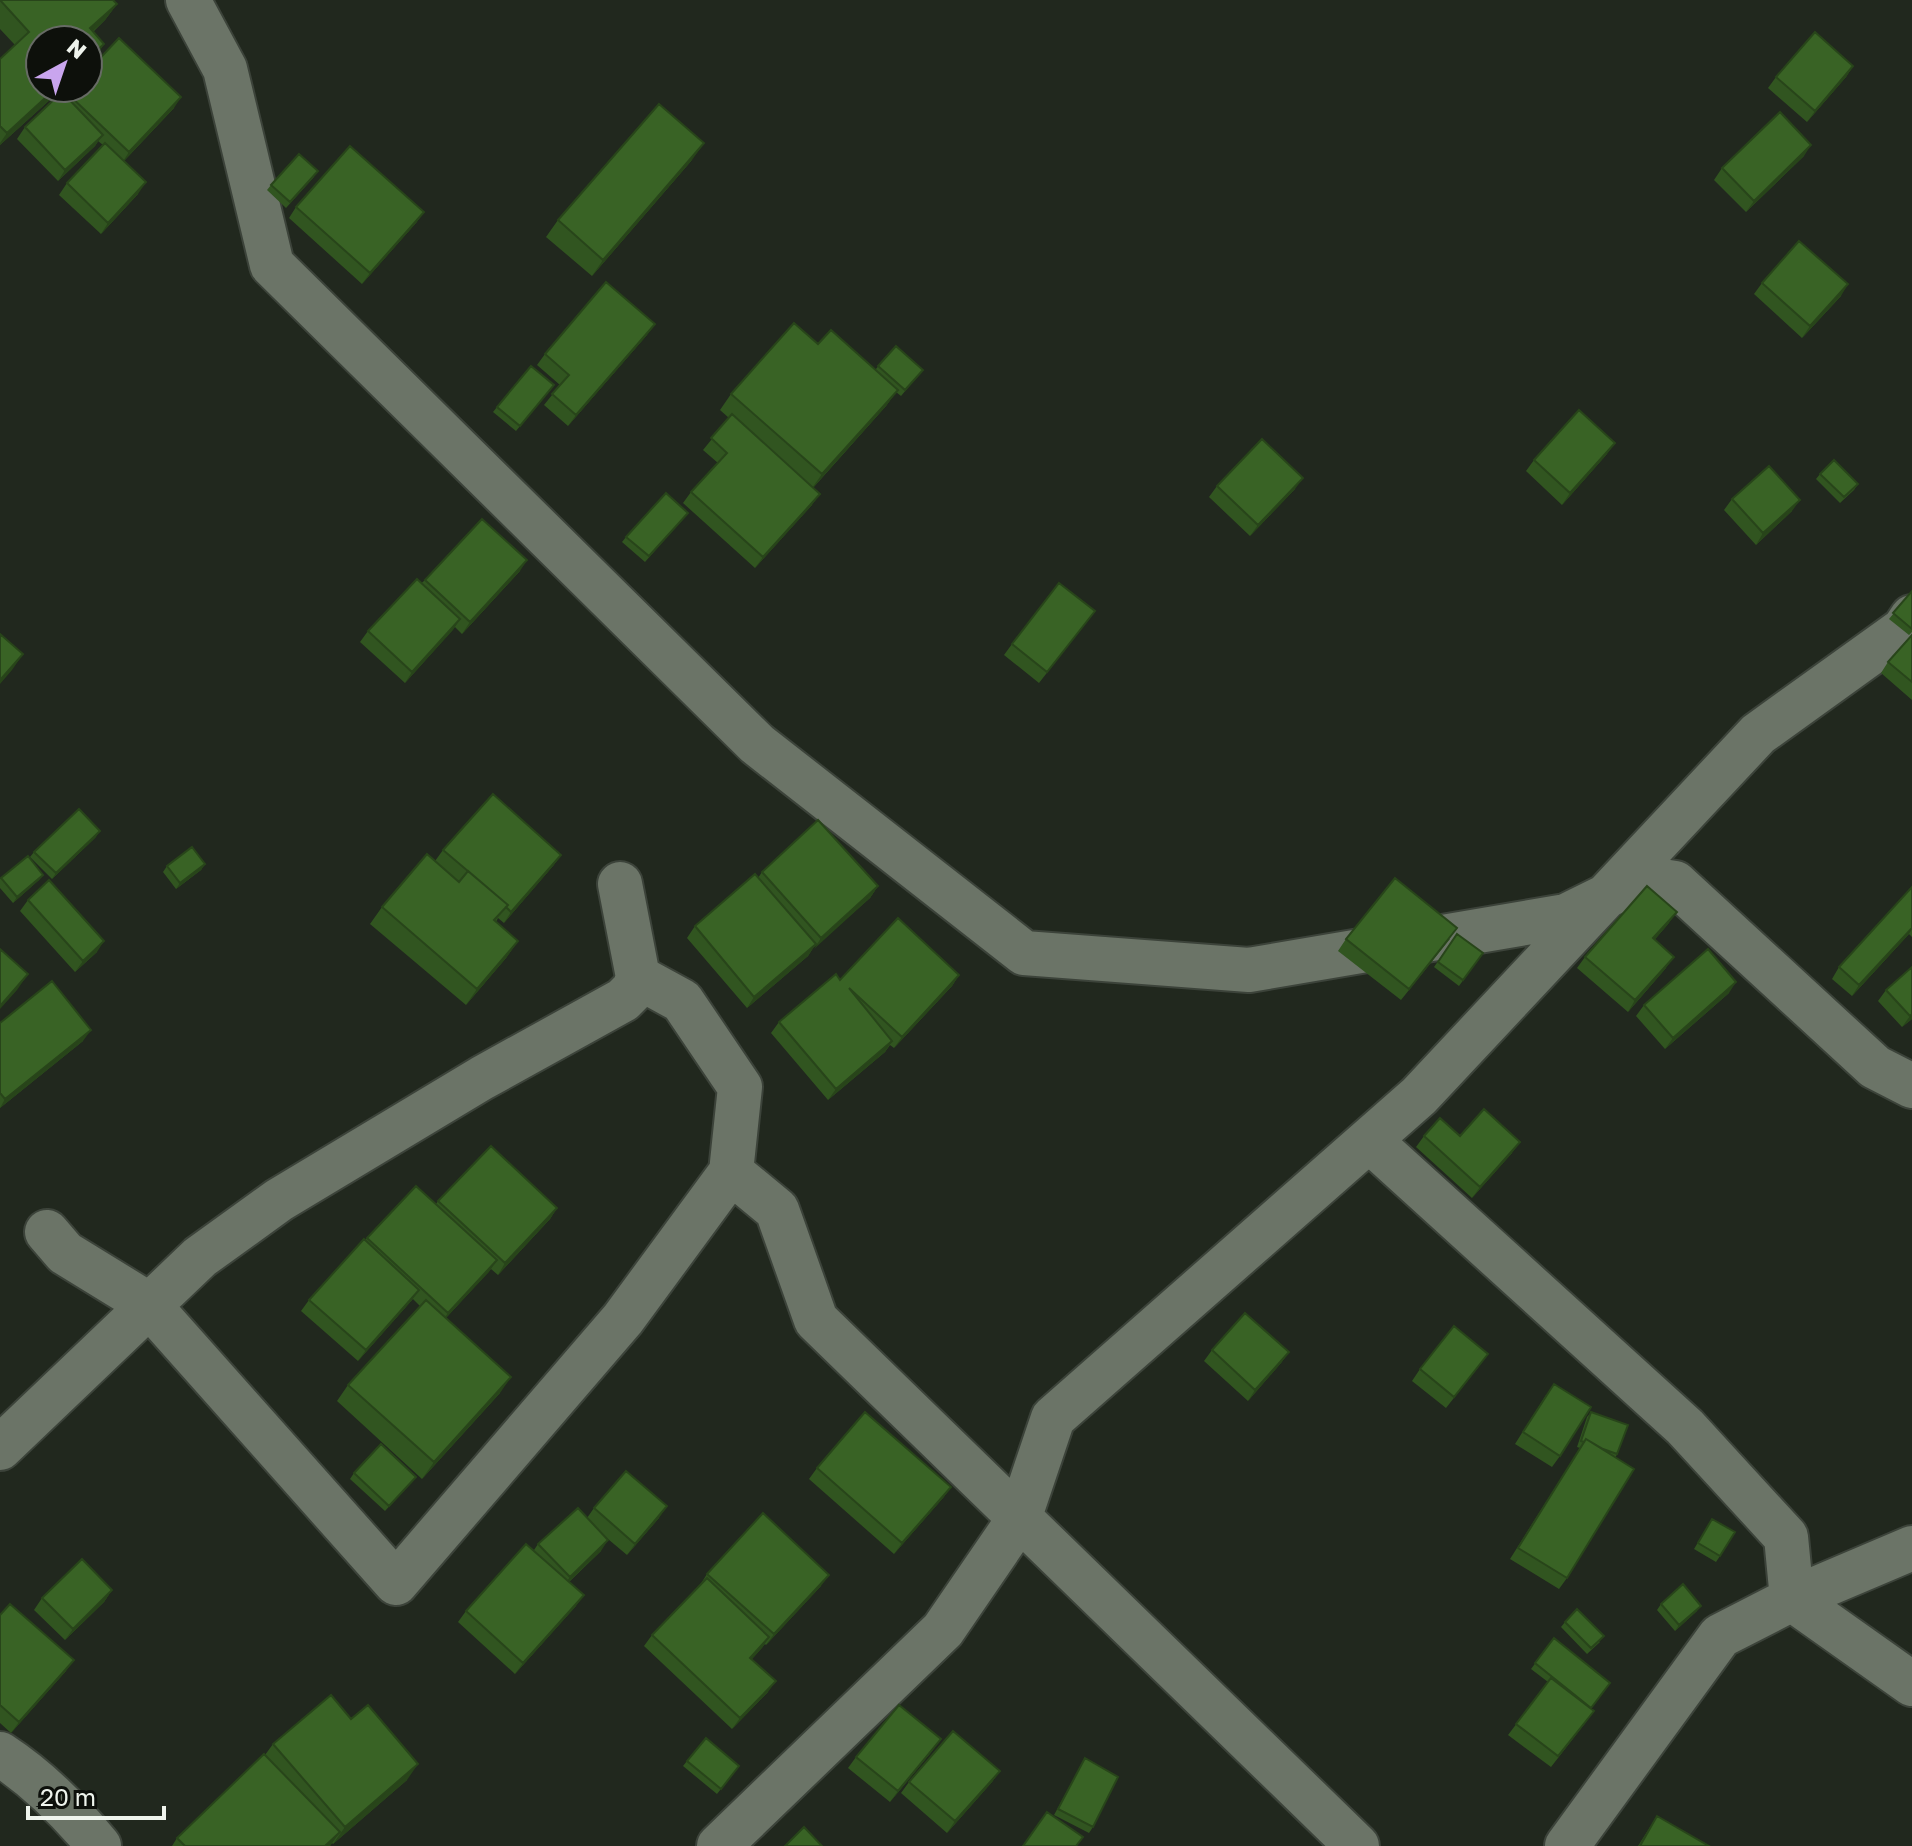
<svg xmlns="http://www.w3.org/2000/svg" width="1912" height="1846" viewBox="0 0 1912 1846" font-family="'Golos Text',sans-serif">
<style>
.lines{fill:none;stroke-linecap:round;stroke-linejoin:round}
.street-casing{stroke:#3c433a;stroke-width:48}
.street{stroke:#6b7467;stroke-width:44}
.wall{fill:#315520}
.shaded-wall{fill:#28451a}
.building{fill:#396325;stroke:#28451a;stroke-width:2}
</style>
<rect width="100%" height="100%" fill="#21281e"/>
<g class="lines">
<g class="street-casing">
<path id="street" d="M 188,0 L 225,69 L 272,265 L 757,744 L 1024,953 L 1249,970 L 1566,916 L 1643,878 L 1675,883 L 1875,1067 L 1912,1086
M 1369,1140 L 1685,1427 L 1786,1537 L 1792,1599 L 1912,1548
M 731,1172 L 777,1210 L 816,1320 L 1357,1846
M 47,1232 L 65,1253 L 148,1304 L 396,1583 L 623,1319 L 731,1172 L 740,1087 L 682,1001 L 638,977
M 0,1448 L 200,1257 L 279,1200 L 482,1078 L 623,1000 L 634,989 L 638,977 L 620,884
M 0,1754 C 37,1778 71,1812 99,1846
M 719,1846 L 943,1630 L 1019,1519 L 1053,1418 L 1419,1096 L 1758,734 L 1904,629 L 1912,617
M 1567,1846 L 1720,1636 L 1792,1599 L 1912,1684"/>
</g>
<use href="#street" class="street"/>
</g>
<path class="wall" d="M 0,0 L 117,4 L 105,20 L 93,32 L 104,44 L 93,61 L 88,65 L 88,40 L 63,88 L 0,145 L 0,59 L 15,45 L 0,29 Z
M 1853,66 L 1846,77 L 1807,122 L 1768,88 L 1776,77 Z
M 72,88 L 174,108 L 124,161 L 138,194 L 101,234 L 59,195 L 67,183 L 103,145 L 98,141 L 95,146 L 58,181 L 17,139 L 25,127 L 65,96 Z
M 1804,156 L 1746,212 L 1714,180 L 1722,168 Z
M 692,160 L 592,276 L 546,237 L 558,220 Z
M 314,177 L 286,208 L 267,190 L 271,185 Z
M 296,207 L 424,212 L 416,223 L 362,284 L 289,218 Z
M 1762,283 L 1841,296 L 1802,338 L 1754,294 Z
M 647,335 L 568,426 L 544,405 L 560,385 L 537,365 L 545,354 Z
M 818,344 L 875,370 L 896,346 L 923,370 L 901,396 L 896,392 L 886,406 L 813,488 L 812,505 L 755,568 L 683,503 L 691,492 L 718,463 L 703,450 L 729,418 L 720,410 L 731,394 Z
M 554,385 L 516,431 L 493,412 L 497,407 Z
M 1607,454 L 1562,505 L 1526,471 L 1534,460 Z
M 1820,474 L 1858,484 L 1854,490 L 1840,503 L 1816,479 Z
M 1217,486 L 1295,489 L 1250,536 L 1209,497 Z
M 1732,499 L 1792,511 L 1756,545 L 1724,510 Z
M 688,513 L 645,562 L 622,542 L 626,537 Z
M 520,571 L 462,634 L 455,627 L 405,683 L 360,642 L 368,631 L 425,580 Z
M 1912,591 L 1912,632 L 1909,635 L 1889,619 Z
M 1095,611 L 1039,683 L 1004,655 L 1012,644 Z
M 1912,635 L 1912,700 L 1881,673 L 1888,662 Z
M 96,837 L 52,879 L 30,857 L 34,852 Z
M 443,850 L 561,855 L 553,866 L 504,923 L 498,918 L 496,922 L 518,941 L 506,958 L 466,1005 L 370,924 L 382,907 L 435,861 Z
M 28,856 L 43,875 L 39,880 L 13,903 L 0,888 L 0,879 Z
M 205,864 L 201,870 L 176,889 L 163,872 L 167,866 Z
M 762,872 L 878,886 L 870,898 L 813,948 L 808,956 L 747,1008 L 687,938 L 695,926 L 758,878 Z
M 1912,887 L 1912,937 L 1909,934 L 1852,996 L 1832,979 L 1839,967 Z
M 28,900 L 97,952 L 75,972 L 20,911 Z
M 1669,923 L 1655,939 L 1666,968 L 1628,1012 L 1577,968 L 1585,957 Z
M 1457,934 L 1483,953 L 1459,986 L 1434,967 Z
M 1346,939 L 1450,939 L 1401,1000 L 1338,951 Z
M 1912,967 L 1912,1019 L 1902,1027 L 1878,1001 L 1886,990 Z
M 959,975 L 952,986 L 894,1048 L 890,1045 L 885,1052 L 828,1100 L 771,1033 L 779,1022 L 840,980 Z
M 1729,993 L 1665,1049 L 1636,1016 L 1644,1005 Z
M 0,1023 L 83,1041 L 0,1108 Z
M 1424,1136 L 1460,1136 L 1512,1153 L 1472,1198 L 1416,1147 Z
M 438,1201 L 557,1208 L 550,1219 L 498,1275 L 491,1269 L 446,1318 L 500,1393 L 422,1479 L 337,1401 L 348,1385 L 420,1306 L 413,1299 L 358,1361 L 301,1311 L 309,1300 L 367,1238 L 436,1204 Z
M 1212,1350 L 1289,1352 L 1281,1363 L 1248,1401 L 1204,1361 Z
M 1480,1365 L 1446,1408 L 1412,1381 L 1420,1369 Z
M 1546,1395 L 1560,1456 L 1552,1467 L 1515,1444 Z
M 1591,1412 L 1617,1454 L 1567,1578 L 1559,1589 L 1510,1559 L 1580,1448 L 1577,1447 L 1587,1417 Z
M 817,1468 L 951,1487 L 943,1498 L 894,1554 L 809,1479 Z
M 354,1473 L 416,1477 L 385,1511 L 350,1479 Z
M 594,1508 L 659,1518 L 627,1555 L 602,1534 L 601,1551 L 569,1582 L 576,1606 L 515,1674 L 458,1622 L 466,1611 L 534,1550 L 538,1544 L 587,1518 Z
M 1712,1519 L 1720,1556 L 1716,1562 L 1694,1549 Z
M 707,1574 L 821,1586 L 766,1645 L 765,1644 L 752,1659 L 768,1692 L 732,1729 L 644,1646 L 652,1635 L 700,1585 Z
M 112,1590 L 104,1602 L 65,1640 L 34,1610 L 42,1598 Z
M 1661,1604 L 1697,1611 L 1675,1631 L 1657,1610 Z
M 0,1615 L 66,1671 L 11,1733 L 0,1723 Z
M 1565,1622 L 1600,1642 L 1587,1654 L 1561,1627 Z
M 1554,1638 L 1591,1709 L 1586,1722 L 1551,1767 L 1508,1735 L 1548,1682 L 1531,1669 Z
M 273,1744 L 407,1780 L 333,1844 L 332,1843 L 330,1846 L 172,1846 L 177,1838 L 265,1755 Z
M 933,1750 L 890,1802 L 848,1768 L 856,1757 Z
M 1085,1758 L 1093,1827 L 1089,1833 L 1054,1815 Z
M 687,1761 L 739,1766 L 717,1794 L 683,1766 Z
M 1000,1771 L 992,1782 L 947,1833 L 901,1793 L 909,1782 Z
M 1657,1816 L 1709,1846 L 1638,1846 Z"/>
<path class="shaded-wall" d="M 117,4 L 105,20 L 83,40 L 90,28 Z
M 104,44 L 93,61 L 88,65 L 88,59 Z
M 1853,66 L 1846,77 L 1807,122 L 1815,111 Z
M 56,88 L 63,88 L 0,145 L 0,143 L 7,133 Z
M 181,97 L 174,108 L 122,163 L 129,152 Z
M 103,135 L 95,146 L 58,181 L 65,170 Z
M 704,143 L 692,160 L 592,276 L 603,260 Z
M 1811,145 L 1804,156 L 1746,212 L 1754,201 Z
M 146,182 L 138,194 L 101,234 L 108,223 Z
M 424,212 L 416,223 L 362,284 L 370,273 Z
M 1848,284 L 1841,296 L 1802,338 L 1810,326 Z
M 655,324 L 647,335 L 568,426 L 576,415 Z
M 898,390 L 886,406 L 810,491 L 822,474 Z
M 1615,443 L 1607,454 L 1562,505 L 1570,493 Z
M 1303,478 L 1295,489 L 1250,536 L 1258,525 Z
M 820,494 L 812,505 L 755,568 L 763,557 Z
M 1800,500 L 1792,511 L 1756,545 L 1763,533 Z
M 527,560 L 520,571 L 462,634 L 470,622 Z
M 460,619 L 453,630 L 405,683 L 412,672 Z
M 23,654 L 12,670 L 0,684 L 0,680 Z
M 100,831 L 96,837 L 52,879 L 56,873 Z
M 561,855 L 553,866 L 504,923 L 511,912 Z
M 205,864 L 201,870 L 176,889 L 180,883 Z
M 43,875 L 39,880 L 13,903 L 17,897 Z
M 878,886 L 870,898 L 814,949 L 821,938 Z
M 1677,912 L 1669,923 L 1646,950 L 1653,938 Z
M 1912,928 L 1909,934 L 1852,996 L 1859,985 Z
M 104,941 L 97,952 L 75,972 L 83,961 Z
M 518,941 L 506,958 L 466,1005 L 477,989 Z
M 816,944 L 808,956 L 747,1008 L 754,997 Z
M 1674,957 L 1666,968 L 1628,1012 L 1635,1000 Z
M 28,974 L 17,990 L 0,1009 L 0,1006 Z
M 959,975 L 952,986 L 894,1048 L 902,1037 Z
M 1736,982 L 1729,993 L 1665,1049 L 1673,1038 Z
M 1912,1014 L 1912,1019 L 1902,1027 L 1910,1016 Z
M 91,1030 L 83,1041 L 0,1108 L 5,1099 Z
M 892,1041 L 885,1052 L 828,1100 L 836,1089 Z
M 1520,1142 L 1512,1153 L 1472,1198 L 1480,1187 Z
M 557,1208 L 550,1219 L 498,1275 L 505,1263 Z
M 497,1260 L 489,1272 L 440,1324 L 448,1313 Z
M 419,1290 L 411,1301 L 358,1361 L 366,1350 Z
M 1289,1352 L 1281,1363 L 1248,1401 L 1255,1390 Z
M 511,1377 L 500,1393 L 422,1479 L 434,1462 Z
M 951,1487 L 943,1498 L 894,1554 L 902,1543 Z
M 667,1506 L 659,1518 L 627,1555 L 635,1544 Z
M 608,1540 L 601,1551 L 562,1588 L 570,1577 Z
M 829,1575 L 821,1586 L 766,1645 L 774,1634 Z
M 112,1590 L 104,1602 L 65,1640 L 73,1629 Z
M 584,1595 L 576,1606 L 515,1674 L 523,1663 Z
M 1701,1606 L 1697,1611 L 1675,1631 L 1679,1625 Z
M 769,1637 L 762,1648 L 743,1669 L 750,1658 Z
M 74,1660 L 66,1671 L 11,1733 L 19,1722 Z
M 776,1681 L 768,1692 L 732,1729 L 740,1718 Z
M 941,1739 L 933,1750 L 890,1802 L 898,1791 Z
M 418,1764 L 407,1780 L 333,1844 L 345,1827 Z
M 1000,1771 L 992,1782 L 947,1833 L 955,1821 Z
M 340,1832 L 330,1846 L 325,1846 Z"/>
<path class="building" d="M 0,0 L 113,0 L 117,4 L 90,28 L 104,44 L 88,59 L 88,40 L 40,40 L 40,88 L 56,88 L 7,133 L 0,126 L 0,59 L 29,32 Z
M 1815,32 L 1853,66 L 1815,111 L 1776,77 Z
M 119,38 L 181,97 L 129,152 L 67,93 L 72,88 L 88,88 L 88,71 Z
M 62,92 L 103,135 L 65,170 L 25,127 Z
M 659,104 L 704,143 L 603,260 L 558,220 Z
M 1780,112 L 1811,145 L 1754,201 L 1722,168 Z
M 105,143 L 146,182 L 108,223 L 67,183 Z
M 350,146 L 424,212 L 370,273 L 296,207 Z
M 299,154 L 318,171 L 290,202 L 271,185 Z
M 1799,241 L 1848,284 L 1810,326 L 1762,283 Z
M 606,282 L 655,324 L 576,415 L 552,394 L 569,375 L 545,354 Z
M 794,323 L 818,344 L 831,330 L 898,390 L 822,474 L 731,394 Z
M 896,346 L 923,370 L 905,390 L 878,366 Z
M 531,366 L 554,385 L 520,426 L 497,407 Z
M 1579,410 L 1615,443 L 1570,493 L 1534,460 Z
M 732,414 L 820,494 L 763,557 L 691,492 L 727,453 L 711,438 Z
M 1262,439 L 1303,478 L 1258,525 L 1217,486 Z
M 1834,460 L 1858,484 L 1844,497 L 1820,474 Z
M 1769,466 L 1800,500 L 1763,533 L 1732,499 Z
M 666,493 L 688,513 L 649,556 L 626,537 Z
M 482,519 L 527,560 L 470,622 L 425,580 Z
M 417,579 L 460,619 L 412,672 L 368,631 Z
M 1059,583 L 1095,611 L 1047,672 L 1012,644 Z
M 1912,591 L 1912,629 L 1893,613 Z
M 0,634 L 23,654 L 0,680 Z
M 1912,635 L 1912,682 L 1888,662 Z
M 493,794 L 561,855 L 511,912 L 506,907 L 508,905 L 443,850 Z
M 79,809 L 100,831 L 56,873 L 34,852 Z
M 818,820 L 878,886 L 821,938 L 762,872 Z
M 192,847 L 205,864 L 180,883 L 167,866 Z
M 427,854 L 459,882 L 468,871 L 508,905 L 494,920 L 518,941 L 477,989 L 382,907 Z
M 28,856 L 43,875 L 17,897 L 1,878 Z
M 755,874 L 816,944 L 754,997 L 695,926 Z
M 1395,878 L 1457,928 L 1409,989 L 1346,939 Z
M 49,880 L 104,941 L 83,961 L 28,900 Z
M 1647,886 L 1677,912 L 1653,938 L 1674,957 L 1635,1000 L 1585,957 Z
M 1912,887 L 1912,928 L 1859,985 L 1839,967 Z
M 898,918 L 959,975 L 902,1037 L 849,988 L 892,1041 L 836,1089 L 779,1022 L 836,974 L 840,980 Z
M 1457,934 L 1483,953 L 1463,980 L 1438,962 Z
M 0,949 L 28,974 L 0,1006 Z
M 1708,949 L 1736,982 L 1673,1038 L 1644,1005 Z
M 1912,967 L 1912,1014 L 1910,1016 L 1886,990 Z
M 52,981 L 91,1030 L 5,1099 L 0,1093 L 0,1023 Z
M 1484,1109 L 1520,1142 L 1480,1187 L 1424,1136 L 1440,1118 L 1460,1136 Z
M 491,1146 L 557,1208 L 505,1263 L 438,1201 Z
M 416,1186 L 497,1260 L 448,1313 L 367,1238 Z
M 364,1239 L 419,1290 L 366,1350 L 309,1300 Z
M 426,1300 L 511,1377 L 434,1462 L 348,1385 Z
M 1245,1313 L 1289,1352 L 1255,1390 L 1212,1350 Z
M 1454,1326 L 1488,1354 L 1454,1397 L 1420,1369 Z
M 1554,1384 L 1591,1407 L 1560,1456 L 1523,1432 Z
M 865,1412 L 951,1487 L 902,1543 L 817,1468 Z
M 1591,1412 L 1628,1425 L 1617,1454 L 1603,1449 L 1586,1439 L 1584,1442 L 1581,1441 Z
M 1586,1439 L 1634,1469 L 1567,1578 L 1518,1548 Z
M 381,1444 L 416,1477 L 389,1506 L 354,1473 Z
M 626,1471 L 667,1506 L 635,1544 L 594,1508 Z
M 578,1508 L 608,1540 L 570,1577 L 538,1544 Z
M 763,1513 L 829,1575 L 774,1634 L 707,1574 Z
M 1712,1519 L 1735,1532 L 1720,1556 L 1698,1543 Z
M 526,1544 L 584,1595 L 523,1663 L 466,1611 Z
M 82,1559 L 112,1590 L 73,1629 L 42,1598 Z
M 707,1578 L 769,1637 L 750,1658 L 776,1681 L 740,1718 L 652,1635 Z
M 1683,1584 L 1701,1606 L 1679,1625 L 1661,1604 Z
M 10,1604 L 74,1660 L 19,1722 L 0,1705 L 0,1615 Z
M 1577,1609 L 1604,1636 L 1591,1648 L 1565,1622 Z
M 1554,1638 L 1610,1683 L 1591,1708 L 1535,1663 Z
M 1551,1678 L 1594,1711 L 1558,1756 L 1516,1724 Z
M 331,1695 L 351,1719 L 368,1705 L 418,1764 L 345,1827 L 273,1744 Z
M 899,1705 L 941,1739 L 898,1791 L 856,1757 Z
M 953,1731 L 1000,1771 L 955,1821 L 909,1782 Z
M 706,1738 L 739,1766 L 721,1789 L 687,1761 Z
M 264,1754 L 340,1832 L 325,1846 L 185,1846 L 177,1838 Z
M 1085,1758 L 1118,1777 L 1093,1827 L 1058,1809 Z
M 1047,1812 L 1083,1837 L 1076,1846 L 1023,1846 Z
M 1657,1816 L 1709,1846 L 1640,1846 Z
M 804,1827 L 822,1846 L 785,1846 Z"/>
<g transform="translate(64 64) rotate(40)"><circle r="38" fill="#0d100b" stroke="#676b65" stroke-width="2"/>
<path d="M0-6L14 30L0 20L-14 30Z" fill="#c9a5ee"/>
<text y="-12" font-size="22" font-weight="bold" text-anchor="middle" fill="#eff4ed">N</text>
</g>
<path d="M28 1806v12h136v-12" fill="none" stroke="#eff4ed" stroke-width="4"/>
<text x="40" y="1806" font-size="24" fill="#eff4ed" stroke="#0d100b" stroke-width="6" paint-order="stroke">20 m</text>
</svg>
